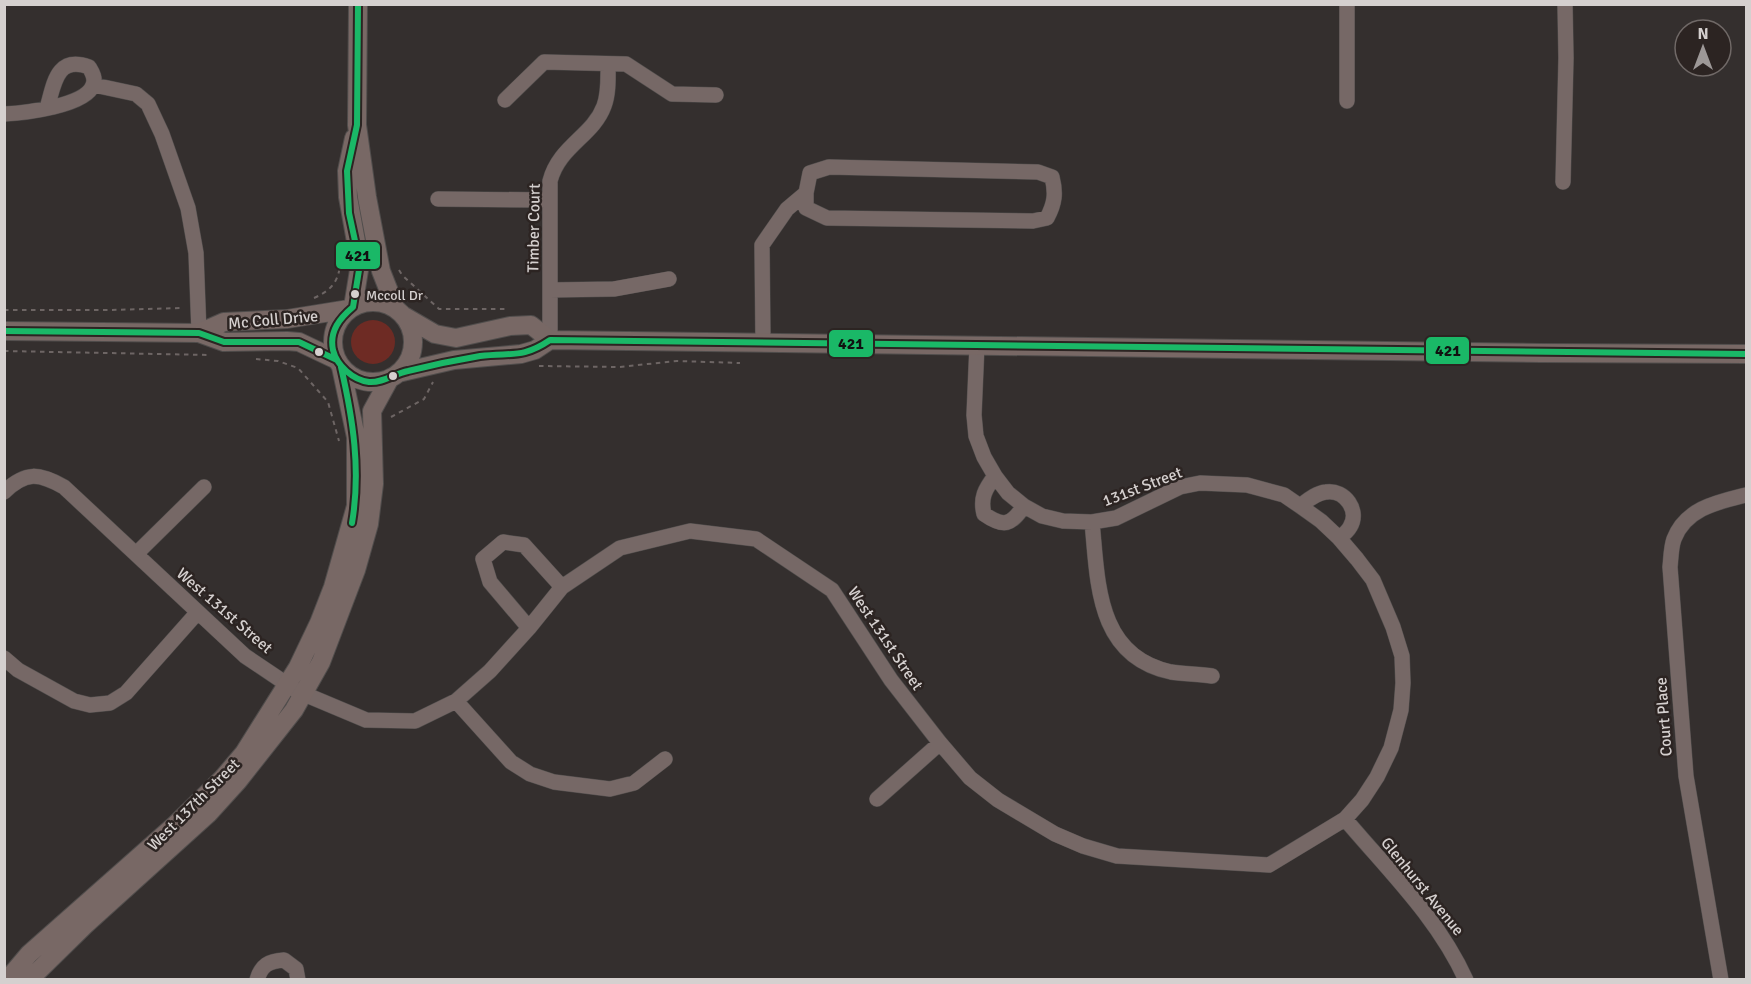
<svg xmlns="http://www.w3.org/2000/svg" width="1751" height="984" viewBox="0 0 1751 984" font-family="Signika,sans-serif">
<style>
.green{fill:#6e2b24}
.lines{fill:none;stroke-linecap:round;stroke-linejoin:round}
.minor-casing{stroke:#504d4c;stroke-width:16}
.major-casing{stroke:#504d4c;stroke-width:20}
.path{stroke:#6d6564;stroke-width:2;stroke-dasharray:4.5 4.5;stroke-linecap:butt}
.minor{stroke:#766866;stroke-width:15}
.major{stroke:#786865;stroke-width:18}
.bus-1-casing{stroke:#2c2422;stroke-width:10}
.bus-1{stroke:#1ab867;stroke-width:6}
.bus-dot{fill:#d5d0cf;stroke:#2c2422;stroke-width:2}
.labels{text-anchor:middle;stroke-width:5;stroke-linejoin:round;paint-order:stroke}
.bus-label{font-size:14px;fill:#d5d0cf;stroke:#2c2422;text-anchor:start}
.street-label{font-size:16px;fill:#d5d0cf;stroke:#2c2422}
.line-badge{stroke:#2c2422;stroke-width:2}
.pale-badge-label{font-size:16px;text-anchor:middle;font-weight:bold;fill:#111}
</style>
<rect width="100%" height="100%" fill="#342f2e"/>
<path class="green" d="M351 342a22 22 0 1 1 44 0a22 22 0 1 1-44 0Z"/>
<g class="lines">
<g class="minor-casing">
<path id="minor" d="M 94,85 L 136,94 L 148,104 L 162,134 L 188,208 L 196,253 L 199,333
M 505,100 L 544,62 L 626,64 L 672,94 L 716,95
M 1347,101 L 1347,4
M 4,114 C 24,113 86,106 93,85 C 96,78 92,72 89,67 C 56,55 54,85 47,108
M 829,167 L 1038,172 L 1052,177 C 1056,193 1055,203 1047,218 L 1033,221 L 827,218 L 806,208 L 806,193 L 810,173 Z
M 1563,182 L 1566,58 L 1565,4
M 438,199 L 550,200
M 550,290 L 614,289 L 669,279
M 550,340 L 550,181 C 559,146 593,136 604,106 C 609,93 608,77 608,64
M 763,342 L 762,245 L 787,209 L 806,193
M 995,476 C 985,489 980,498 984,514 C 1004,528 1011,525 1024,506
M 4,492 C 26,471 39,473 64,487 L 245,656 L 297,691 L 366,720 L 415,721 L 456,701 L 490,671 L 529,628 L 562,587 L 620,548 L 690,531 L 756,539 L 832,590 L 891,680 L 940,743 L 970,778 L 998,800 L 1055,834 L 1083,846 L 1117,856 L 1269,865 L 1345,819 L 1362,800 L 1377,777 L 1391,748 L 1401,710 L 1403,683 L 1402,656 L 1393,627 L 1373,580 L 1357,559 L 1339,538 L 1321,521 L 1300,506 L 1284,495 L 1247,485 L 1200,483 L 1180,487 L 1116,518 L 1092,522 L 1063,521 L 1042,516 L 1024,506 L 1008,493 L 995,476 L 984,457 L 976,436 L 974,415 L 977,345
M 1300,506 C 1308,500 1316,493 1326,492 C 1345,489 1360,511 1350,527 C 1348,531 1343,535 1339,538
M 1092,522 C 1098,582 1096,656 1171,672 C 1184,674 1199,674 1212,676
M 136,554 L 204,487
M 529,628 L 490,582 L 483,559 L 503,542 L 524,545 L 562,587
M 4,658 L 18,670 L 74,701 L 90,705 L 110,703 L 126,693 L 197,613
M 456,701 L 511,762 L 530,774 L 554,782 L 610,789 L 634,783 L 665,759
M 877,799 L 940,743
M 1345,819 C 1388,870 1438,918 1466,980
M 257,980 C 261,965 269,961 284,960 L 296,969 L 298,980
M 1721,980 L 1686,776 L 1670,567 C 1671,558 1671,547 1674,539 C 1686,508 1718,502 1746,495"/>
</g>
<g class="major-casing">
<path id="major" d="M 358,4 L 357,125 L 367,197 L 381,271 L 396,309
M333 342a40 40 0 1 1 80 0a40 40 0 1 1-80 0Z
M 353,307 L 360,264 L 348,197 L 347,171 L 354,138
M 404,316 L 435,334 L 456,338 L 510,326 L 531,325 L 550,340
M 4,331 L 199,333 L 224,342 L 287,341 L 299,342 L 337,360
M 199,333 L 224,322 L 287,319 L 349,309
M 398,373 L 454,360 L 521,354 L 535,350 L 550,340 L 1541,353 L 1746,354
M 7,980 L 29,954 L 176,824 L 222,779 L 244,753 L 298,667 L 319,623 L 333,587 L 356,506 L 356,437 L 341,367
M 29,980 L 85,925 L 209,813 L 238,781 L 294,710 L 321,662 L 356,570 L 369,524 L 374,484 L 372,411 L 390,378"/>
</g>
<path class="path" d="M 399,270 L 402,275 L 439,309 L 508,309
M 314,298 C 337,288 340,276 341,253
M 4,310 L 109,310 L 183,308
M 4,351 L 209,355
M 256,359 L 278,361 L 298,368 L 328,402 L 339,441
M 539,366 L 619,367 L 677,361 L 740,363
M 391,417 L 424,399 L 433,382"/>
<use href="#minor" class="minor"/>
<use href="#major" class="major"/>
<g class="bus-1-casing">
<path id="bus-1" d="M 358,4 L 357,125 L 347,171 L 349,213 L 360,264 L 353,307 C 340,318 329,331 333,350 C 337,366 353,380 369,382 C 383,383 394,374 408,371 C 432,365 456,360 480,356 C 511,352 522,359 550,340 L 1746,354
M 4,331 L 199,333 L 224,342 L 299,342 L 337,360
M 341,367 C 353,419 361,470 352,523"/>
</g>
<use href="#bus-1" class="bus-1"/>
</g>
<g class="bus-dot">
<circle cx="355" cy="294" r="5"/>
<circle cx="319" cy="352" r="5"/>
<circle cx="393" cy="376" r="5"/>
</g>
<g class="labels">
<g class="bus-label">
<text x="366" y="300">Mccoll Dr</text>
</g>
<g class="street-label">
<text transform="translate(533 228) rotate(-89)" y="6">Timber Court</text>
<text transform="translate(273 319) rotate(-5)" y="6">Mc Coll Drive</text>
<text transform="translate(1142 486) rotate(-21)" y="6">131st Street</text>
<text transform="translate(225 610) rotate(41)" y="6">West 131st Street</text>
<text transform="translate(886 638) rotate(56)" y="6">West 131st Street</text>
<text transform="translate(1663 717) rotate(-94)" y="6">Court Place</text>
<text transform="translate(193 804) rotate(-45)" y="6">West 137th Street</text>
<text transform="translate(1423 886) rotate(51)" y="6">Glenhurst Avenue</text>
</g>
</g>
<g class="line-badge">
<rect x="335" y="241" width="46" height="29" rx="6" fill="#1ab867"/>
<rect x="828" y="329" width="46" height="29" rx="6" fill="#1ab867"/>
<rect x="1425" y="336" width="45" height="29" rx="6" fill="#1ab867"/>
</g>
<g class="pale-badge-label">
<text x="358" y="261">421</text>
<text x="851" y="349">421</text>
<text x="1448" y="356">421</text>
</g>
<rect width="1751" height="984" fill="none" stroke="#d5d0cf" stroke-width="12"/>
<g transform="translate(1703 48)"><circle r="28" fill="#2c2422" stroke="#706967" stroke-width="1.5"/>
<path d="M0-4.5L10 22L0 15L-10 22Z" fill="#9d9897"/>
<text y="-9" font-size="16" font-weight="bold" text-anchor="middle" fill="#d5d0cf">N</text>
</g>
</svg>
